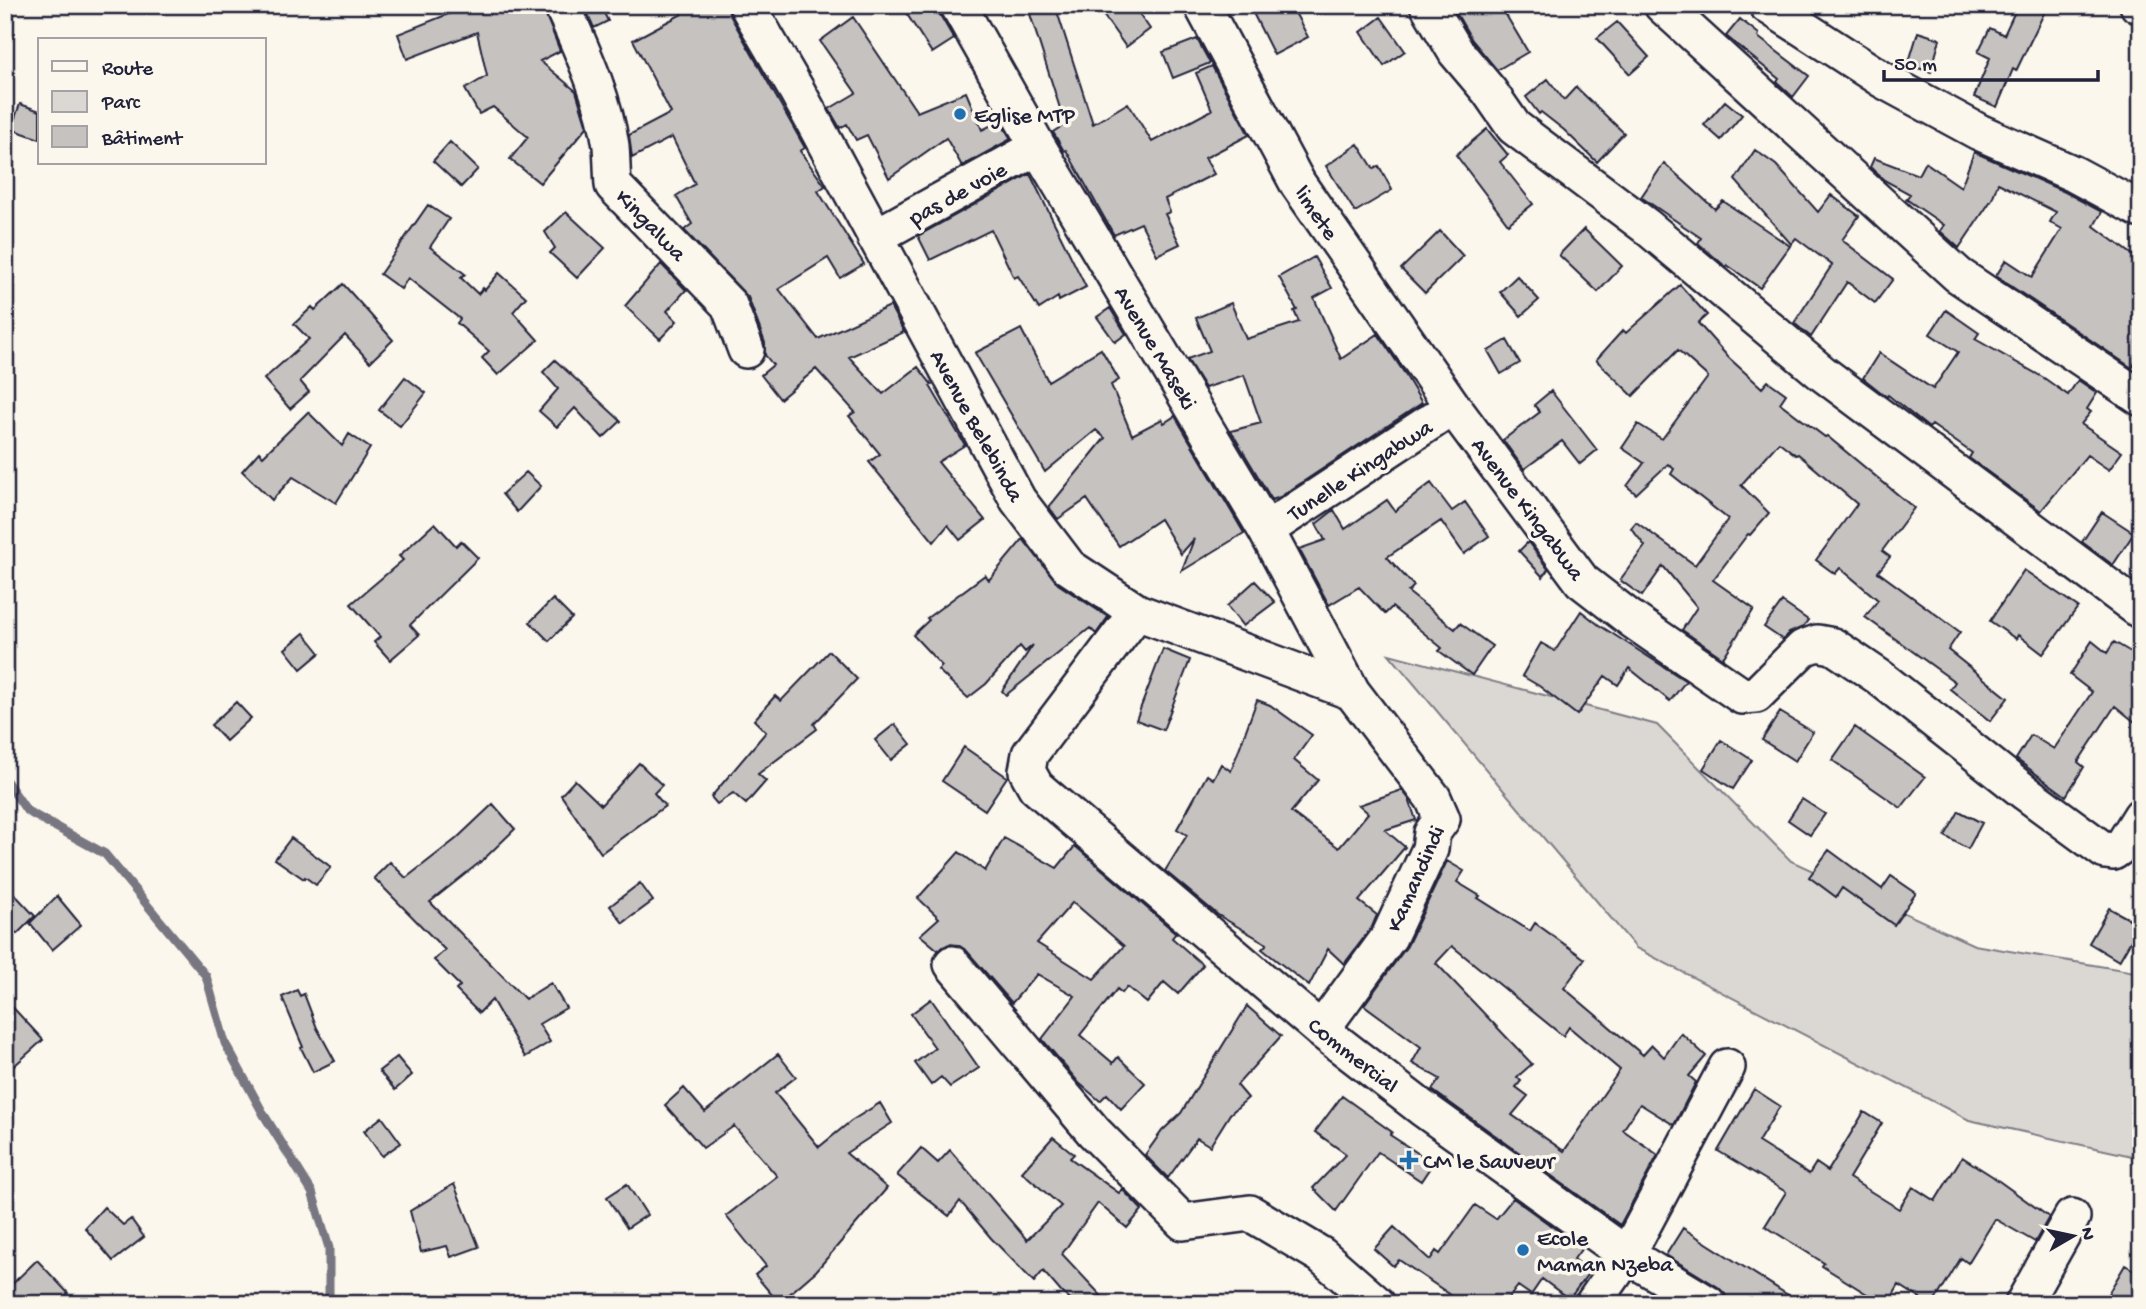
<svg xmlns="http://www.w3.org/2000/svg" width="2146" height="1309" viewBox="0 0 2146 1309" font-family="'Gochi Hand',sans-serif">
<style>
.green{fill:#dbd8d3;stroke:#7e7d87;stroke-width:2}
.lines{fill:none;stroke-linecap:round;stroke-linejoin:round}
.stream{stroke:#787681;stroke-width:9}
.building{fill:#c6c2c0;stroke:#22223b;stroke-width:2;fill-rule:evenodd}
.minor-casing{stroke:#22223b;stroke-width:40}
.minor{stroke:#fbf7ec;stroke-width:35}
.poi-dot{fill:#1f6fb2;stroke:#fbf7ec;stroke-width:2.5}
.labels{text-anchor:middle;stroke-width:7;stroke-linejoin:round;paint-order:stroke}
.poi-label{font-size:23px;fill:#22223b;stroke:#fbf7ec;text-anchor:start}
.street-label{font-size:23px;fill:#22223b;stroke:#fbf7ec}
</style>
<rect width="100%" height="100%" fill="#fbf7ec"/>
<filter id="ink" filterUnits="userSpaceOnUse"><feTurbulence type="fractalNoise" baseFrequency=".0143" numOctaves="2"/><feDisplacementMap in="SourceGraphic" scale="14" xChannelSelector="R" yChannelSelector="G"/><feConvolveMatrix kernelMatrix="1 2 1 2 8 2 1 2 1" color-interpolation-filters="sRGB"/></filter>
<g filter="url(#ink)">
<path class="green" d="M 1389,654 L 1657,725 L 1791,861 L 1974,945 L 2141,973 L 2141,1158 L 1969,1120 L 1636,948 Z"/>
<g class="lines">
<path class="stream" d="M 5,779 L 27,811 L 105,854 L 206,976 L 225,1043 L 264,1115 L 312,1192 L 329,1248 L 329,1304"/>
</g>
<path class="building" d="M 471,5 L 542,5 L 560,51 L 540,61 L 576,91 L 587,127 L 540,183 L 510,159 L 528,137 L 493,107 L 479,114 L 465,89 L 487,76 L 477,32 L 407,59 L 398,34 Z
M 584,5 L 600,5 L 608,21 L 594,28 Z
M 678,5 L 727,5 L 730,15 L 805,148 L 800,151 L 825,186 L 818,191 L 864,264 L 840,278 L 828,258 L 779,289 L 818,339 L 890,306 L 904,332 L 849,357 L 883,394 L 918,367 L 932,385 L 930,386 L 965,445 L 938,462 L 985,520 L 960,540 L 948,525 L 934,542 L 869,462 L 880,454 L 849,416 L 855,412 L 816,369 L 780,399 L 761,375 L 773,365 L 765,355 L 765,343 L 748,297 L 684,230 L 692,224 L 676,196 L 695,184 L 672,137 L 632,158 L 629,135 L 671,113 L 633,40 L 682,14 Z
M 901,5 L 938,5 L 940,15 L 954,39 L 932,53 Z
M 1052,5 L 1055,5 L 1093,124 L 1128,103 L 1152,142 L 1212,110 L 1196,73 L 1212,66 L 1249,135 L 1205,158 L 1214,174 L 1165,199 L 1170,212 L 1165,214 L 1180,244 L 1157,255 L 1141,223 L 1114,235 L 1066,150 L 1064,151 L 1053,132 L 1065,124 L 1030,14 Z
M 1096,5 L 1133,5 L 1150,29 L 1126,47 Z
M 1249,5 L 1291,5 L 1308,37 L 1274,55 Z
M 1463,5 L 1500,5 L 1528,52 L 1497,70 L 1472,40 L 1455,11 Z
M 2018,5 L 2048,5 L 2016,71 L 2013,69 L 1997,107 L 1974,97 L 1990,58 L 1978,52 L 1990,28 L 2004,35 Z
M 853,17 L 917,112 L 966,92 L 982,130 L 1000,121 L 1011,139 L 962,166 L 946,138 L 889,178 L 867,135 L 856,140 L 847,124 L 840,128 L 829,109 L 856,93 L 820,41 Z
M 1381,17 L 1405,51 L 1384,66 L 1361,32 Z
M 1740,19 L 1759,34 L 1758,37 L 1809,76 L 1793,97 L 1777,82 L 1779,79 L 1726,36 Z
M 1617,22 L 1649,57 L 1630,74 L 1597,38 Z
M 1918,32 L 1940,39 L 1931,72 L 1908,65 Z
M 1197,39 L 1210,63 L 1173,78 L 1163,52 Z
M 1548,79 L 1564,100 L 1576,87 L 1624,133 L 1597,162 L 1564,130 L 1541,112 L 1539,114 L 1526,97 Z
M 1725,101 L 1742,115 L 1721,140 L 1704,125 Z
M 20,104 L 40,111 L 40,139 L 11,129 Z
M 1487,129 L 1508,155 L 1500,162 L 1533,204 L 1508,224 L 1456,155 Z
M 450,142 L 478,169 L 461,187 L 433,161 Z
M 1358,144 L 1374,169 L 1379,166 L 1392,190 L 1355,212 L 1326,166 Z
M 1755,150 L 1776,165 L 1818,212 L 1831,195 L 1859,216 L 1842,240 L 1893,279 L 1875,303 L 1847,282 L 1811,337 L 1794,323 L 1832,265 L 1796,238 L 1791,244 L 1735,180 Z
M 1974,152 L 2065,192 L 2102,212 L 2094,226 L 2141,261 L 2141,352 L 2132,368 L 1996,276 L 2006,260 L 2032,277 L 2062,229 L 2050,222 L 2056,212 L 1998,183 L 1992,199 L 1959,248 L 1940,231 L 1944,225 L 1906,199 L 1910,194 L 1884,180 L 1870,167 L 1874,158 L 1918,175 L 1925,162 L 1961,187 Z
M 1664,163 L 1715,209 L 1723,201 L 1790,246 L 1760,288 L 1727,265 L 1726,267 L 1698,243 L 1701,238 L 1641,197 Z
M 1030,174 L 1086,287 L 1059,301 L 1058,297 L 1039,309 L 1018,276 L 1014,278 L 991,230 L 930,260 L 918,236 Z
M 428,205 L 449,219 L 430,247 L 465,274 L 461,278 L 478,294 L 483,288 L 485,290 L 499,273 L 526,297 L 513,312 L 538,340 L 498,375 L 482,358 L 489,351 L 457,323 L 460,319 L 408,278 L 401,289 L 380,274 Z
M 566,212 L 605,248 L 577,278 L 550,253 L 555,248 L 545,232 Z
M 1584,229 L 1622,266 L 1598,292 L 1559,255 Z
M 1440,231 L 1463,256 L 1425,293 L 1401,269 Z
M 1314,257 L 1332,288 L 1314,298 L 1341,359 L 1378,334 L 1403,371 L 1422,403 L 1280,497 L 1272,500 L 1231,431 L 1261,423 L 1244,375 L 1205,388 L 1187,359 L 1210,351 L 1196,318 L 1231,303 L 1246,339 L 1299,322 L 1294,311 L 1297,310 L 1279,277 Z
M 661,264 L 686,290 L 667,311 L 677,321 L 660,339 L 625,306 Z
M 1517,276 L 1539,300 L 1521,316 L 1500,292 Z
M 343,284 L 393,340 L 370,362 L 345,335 L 300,381 L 309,392 L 290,409 L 264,379 L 309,339 L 294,324 L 312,307 L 315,310 Z
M 1680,285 L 1707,315 L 1698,323 L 1729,358 L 1762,388 L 1768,381 L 1786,394 L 1780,403 L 1825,437 L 1827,436 L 1914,508 L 1882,551 L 1890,557 L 1878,572 L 1960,632 L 1948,650 L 2008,698 L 1990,721 L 1950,689 L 1955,682 L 1865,617 L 1878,600 L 1840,568 L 1835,574 L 1816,560 L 1857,504 L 1798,454 L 1796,455 L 1779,442 L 1741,485 L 1769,513 L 1750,535 L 1748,534 L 1713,580 L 1754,609 L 1723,658 L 1682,630 L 1697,607 L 1663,566 L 1642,596 L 1620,580 L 1645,546 L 1631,528 L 1636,522 L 1695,565 L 1728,519 L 1671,474 L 1674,469 L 1668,464 L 1636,494 L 1627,486 L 1644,463 L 1622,448 L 1638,424 L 1662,439 L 1708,377 L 1678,350 L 1633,396 L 1596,360 L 1623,330 L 1626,333 Z
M 1110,308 L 1126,334 L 1115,342 L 1097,317 Z
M 1946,310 L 1979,333 L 1975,339 L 2044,378 L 2068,395 L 2078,380 L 2097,393 L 2087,409 L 2091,412 L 2081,424 L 2122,452 L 2109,470 L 2087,455 L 2041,511 L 1969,458 L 1972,453 L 1932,425 L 1929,428 L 1888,395 L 1887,397 L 1863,378 L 1879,353 L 1933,389 L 1958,352 L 1930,334 Z
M 1021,329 L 1048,381 L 1101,349 L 1119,380 L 1111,385 L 1132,435 L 1162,419 L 1164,423 L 1175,416 L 1244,533 L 1182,571 L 1194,539 L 1181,554 L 1160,519 L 1119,546 L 1087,499 L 1058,519 L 1049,507 L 1105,438 L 1096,430 L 1045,472 L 975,353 Z
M 1507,340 L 1520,363 L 1501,374 L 1488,351 Z
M 555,360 L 621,421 L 603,438 L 575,408 L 557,427 L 539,411 L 558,389 L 543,372 Z
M 405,377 L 426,393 L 400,426 L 379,410 Z
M 1551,391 L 1597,450 L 1580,464 L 1562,441 L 1524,469 L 1503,440 L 1540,412 L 1534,405 Z
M 308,412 L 342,446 L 349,434 L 370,448 L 336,503 L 293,477 L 272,500 L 242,471 L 259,452 L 263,456 Z
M 526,472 L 541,486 L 517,512 L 502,494 Z
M 1431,483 L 1452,511 L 1465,502 L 1489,536 L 1464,554 L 1441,521 L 1387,557 L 1414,586 L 1408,592 L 1455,629 L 1460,623 L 1492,646 L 1472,675 L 1439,651 L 1442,648 L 1392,607 L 1385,614 L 1359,587 L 1329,605 L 1299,549 L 1325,540 L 1316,524 L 1334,510 L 1345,529 L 1387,500 L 1395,511 Z
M 2102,512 L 2134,533 L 2113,565 L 2082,542 Z
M 435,523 L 456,546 L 461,541 L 478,558 L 410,625 L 419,635 L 390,660 L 374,642 L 380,637 L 351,604 L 403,560 L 399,556 Z
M 1023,539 L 1058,584 L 1108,617 L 1096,634 L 1090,628 L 1006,695 L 1002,691 L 1033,645 L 1025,652 L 1020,646 L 986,684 L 968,698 L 938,670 L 942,666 L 913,635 L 929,620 L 927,618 L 985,575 L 989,580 Z
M 1528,542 L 1548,569 L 1543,577 L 1519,551 Z
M 2024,570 L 2078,607 L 2043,654 L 2018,635 L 2016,639 L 1990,621 Z
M 1255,581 L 1275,602 L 1243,626 L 1227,606 Z
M 553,599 L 572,618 L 549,641 L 530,622 Z
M 1782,602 L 1808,620 L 1803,627 L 1789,633 L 1783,640 L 1764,627 Z
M 1581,611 L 1599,625 L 1686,681 L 1670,701 L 1629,668 L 1618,685 L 1605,676 L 1577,715 L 1539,686 L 1522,676 L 1541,643 L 1555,651 Z
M 304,633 L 320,653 L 301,669 L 285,649 Z
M 2092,641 L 2107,653 L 2114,642 L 2141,658 L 2141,727 L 2115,706 L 2078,762 L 2084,767 L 2066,796 L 2016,759 L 2031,735 L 2054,749 L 2092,692 L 2070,675 Z
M 1163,649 L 1190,660 L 1163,730 L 1136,720 Z
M 829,651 L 857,679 L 814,724 L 817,729 L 758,774 L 766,781 L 746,804 L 733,793 L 717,804 L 711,797 L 766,732 L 754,720 L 775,696 L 781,701 Z
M 1257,700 L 1270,705 L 1312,735 L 1294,760 L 1318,780 L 1291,812 L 1339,848 L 1368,813 L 1359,805 L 1402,790 L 1409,799 L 1416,820 L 1385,830 L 1405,847 L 1359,901 L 1377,915 L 1372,927 L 1344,964 L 1328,949 L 1309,986 L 1262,949 L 1267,944 L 1218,915 L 1165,871 L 1187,835 L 1177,829 L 1207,775 L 1213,779 L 1221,764 L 1231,771 Z
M 236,702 L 251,718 L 226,741 L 211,725 Z
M 1780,712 L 1813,732 L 1795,761 L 1762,740 Z
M 895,724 L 911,744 L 891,760 L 875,740 Z
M 1855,727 L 1925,777 L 1901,808 L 1832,760 Z
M 1721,740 L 1752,760 L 1733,789 L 1703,769 Z
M 964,747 L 1007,777 L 985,810 L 942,781 Z
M 639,763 L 662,785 L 654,793 L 665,806 L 601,853 L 561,795 L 575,780 L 601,805 Z
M 1802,799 L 1825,814 L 1810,835 L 1788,820 Z
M 493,804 L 515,829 L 484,859 L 430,902 L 525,999 L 551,983 L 566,1008 L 539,1024 L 550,1042 L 525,1057 L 492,1000 L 479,1013 L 456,990 L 460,986 L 434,960 L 445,950 L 374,878 L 390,862 L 406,878 L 456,839 Z
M 1959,811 L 1982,823 L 1968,849 L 1945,836 Z
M 291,838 L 331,867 L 316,885 L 305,877 L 304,879 L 275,859 Z
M 1004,838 L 1057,868 L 1075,846 L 1176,933 L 1172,938 L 1203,965 L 1178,994 L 1164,982 L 1147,1003 L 1127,987 L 1122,993 L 1117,989 L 1080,1035 L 1113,1063 L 1118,1057 L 1145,1083 L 1121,1109 L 1107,1094 L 1100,1101 L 1079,1083 L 1042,1039 L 1075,996 L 1037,974 L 1012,1003 L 967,951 L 958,945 L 949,944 L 938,950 L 920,935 L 939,918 L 918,898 L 959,852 L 985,871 ZM 1073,902 L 1124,946 L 1094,979 L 1037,943 Z
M 1829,850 L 1882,889 L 1891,876 L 1916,893 L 1894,925 L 1842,888 L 1836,897 L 1809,877 Z
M 1447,861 L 1464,871 L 1457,882 L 1480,896 L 1478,898 L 1530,931 L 1535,923 L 1585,959 L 1564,988 L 1643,1055 L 1652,1045 L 1664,1057 L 1681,1033 L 1706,1056 L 1689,1076 L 1696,1082 L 1674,1125 L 1640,1104 L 1623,1130 L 1658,1155 L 1620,1225 L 1432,1090 L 1440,1079 L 1412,1063 L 1421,1047 L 1364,1005 L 1407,946 ZM 1452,946 L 1563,1036 L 1569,1027 L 1620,1070 L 1564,1151 L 1512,1115 L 1528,1096 L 1516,1087 L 1521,1081 L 1517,1077 L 1532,1064 L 1436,963 Z
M 640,883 L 653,901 L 623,923 L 610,906 Z
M 5,884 L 35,916 L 17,934 L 5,921 Z
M 57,896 L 81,925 L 52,950 L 30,923 Z
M 2109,908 L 2140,925 L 2119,961 L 2089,943 Z
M 297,990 L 300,996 L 304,994 L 317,1028 L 335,1061 L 313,1072 L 301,1048 L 303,1047 L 282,997 Z
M 5,999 L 43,1040 L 5,1074 Z
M 931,999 L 979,1068 L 950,1087 L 941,1077 L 931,1085 L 915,1063 L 935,1048 L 911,1014 Z
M 1247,1006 L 1281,1036 L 1237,1085 L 1248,1098 L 1230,1114 L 1210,1146 L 1197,1138 L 1168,1178 L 1145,1155 L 1162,1131 L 1181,1113 Z
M 778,1054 L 796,1077 L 775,1093 L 819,1147 L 851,1121 L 880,1103 L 892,1123 L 846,1153 L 887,1188 L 816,1271 L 779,1303 L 755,1275 L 766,1266 L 726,1216 L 777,1176 L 734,1126 L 703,1148 L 665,1105 L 684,1088 L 705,1112 Z
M 397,1057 L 412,1075 L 395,1090 L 379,1071 Z
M 1754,1089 L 1780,1106 L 1758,1142 L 1809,1174 L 1816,1163 L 1828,1171 L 1864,1112 L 1882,1123 L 1849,1178 L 1899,1209 L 1913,1187 L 1935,1201 L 1962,1157 L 1992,1176 L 2049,1217 L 2035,1242 L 1995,1219 L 1968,1263 L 1961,1258 L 1933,1304 L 1929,1304 L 1899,1285 L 1888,1304 L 1883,1304 L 1822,1266 L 1824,1263 L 1765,1226 L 1786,1192 L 1718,1151 Z
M 1342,1096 L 1392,1132 L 1390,1135 L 1433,1163 L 1421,1181 L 1378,1152 L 1336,1211 L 1313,1188 L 1346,1154 L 1315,1132 Z
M 382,1117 L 401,1143 L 382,1156 L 364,1131 Z
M 1053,1137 L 1074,1154 L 1070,1158 L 1119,1193 L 1122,1189 L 1142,1210 L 1127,1228 L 1098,1203 L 1062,1254 L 1109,1304 L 1075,1304 L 1061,1292 L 1043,1271 L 1034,1282 L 991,1238 L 960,1201 L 949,1216 L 897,1175 L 921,1148 L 938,1163 L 950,1150 L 1027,1240 L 1061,1206 L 1022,1172 Z
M 454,1184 L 479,1247 L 451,1257 L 447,1246 L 421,1252 L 410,1211 Z
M 627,1184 L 647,1215 L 627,1228 L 607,1197 Z
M 1513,1198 L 1582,1248 L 1574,1259 L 1590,1271 L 1569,1299 L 1542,1279 L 1531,1295 L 1518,1286 L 1504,1304 L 1464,1304 L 1399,1260 L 1393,1266 L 1374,1249 L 1394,1227 L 1430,1260 L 1436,1251 L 1440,1254 L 1475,1205 L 1496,1219 Z
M 104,1207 L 123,1225 L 131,1219 L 144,1237 L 113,1261 L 85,1228 Z
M 1683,1228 L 1802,1304 L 1728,1303 L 1725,1294 L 1718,1287 L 1666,1255 Z
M 37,1260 L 68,1293 L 58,1304 L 5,1304 L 5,1291 Z
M 2125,1265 L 2141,1274 L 2141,1304 L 2102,1304 Z"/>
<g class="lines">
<g class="minor-casing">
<path id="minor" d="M 562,5 C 582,51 604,97 611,146 C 612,159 612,172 613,185 L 729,305 L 746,350
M 747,5 L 797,91 L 1018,500 L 1069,567 L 1137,612 L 1352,692
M 958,5 L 1038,147 L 1266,530 L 1352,692 L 1433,798 L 1442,819 L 1432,833 L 1430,849 L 1389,937 L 1321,1030
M 1202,5 L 1298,184 L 1453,407 L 1582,581 L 1631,619 L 1742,696 L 1756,695 L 1803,648 L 1817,643 L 1833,646 L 1879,677 L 2026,793 L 2105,851 L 2113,852 L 2123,845 L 2141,816
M 1428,5 L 1456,52 L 1489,91 L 1514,127 L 1646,226 L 1822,373 L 2141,611
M 1662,5 L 1958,275 L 2141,398
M 1767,5 L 1883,80 L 1979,132 L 2074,174 L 2141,210
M 2138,5 L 2141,6
M 875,237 L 1038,147
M 1266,530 L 1453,407
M 1137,612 L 1030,754 L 1027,771 L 1036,787 L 1321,1030 L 1422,1108 L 1627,1255 L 1708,1304
M 952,964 L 1094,1132 L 1183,1222 L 1250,1213 L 1321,1255 L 1377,1304
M 1593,1304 L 1627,1255 L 1727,1067
M 2023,1304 L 2072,1217"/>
</g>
<use href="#minor" class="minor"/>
</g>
</g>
<g class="poi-dot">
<circle cx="960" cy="114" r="7"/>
<path d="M1405.5 1149.5h7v7h7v7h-7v7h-7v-7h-7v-7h7z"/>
<circle cx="1523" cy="1250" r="7"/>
</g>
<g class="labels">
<g class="poi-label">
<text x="974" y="122">Eglise MTP</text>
<text x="1423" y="1168">CM le Sauveur</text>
<text x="1537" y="1245">Ecole<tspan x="1537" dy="26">Maman Nzeba</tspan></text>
</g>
<g class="street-label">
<text transform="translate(957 192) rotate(-29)" y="8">pas de voie</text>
<text transform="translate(1318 212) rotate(56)" y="8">limete</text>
<text transform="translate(652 224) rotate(46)" y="8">Kingalwa</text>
<text transform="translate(1157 347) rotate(59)" y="8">Avenue Maseki</text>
<text transform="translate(978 425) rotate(61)" y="8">Avenue Belebinda</text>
<text transform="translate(1359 469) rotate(-33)" y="8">Tunelle Kingabwa</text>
<text transform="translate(1529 508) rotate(53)" y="8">Avenue Kingabwa</text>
<text transform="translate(1414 878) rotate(-66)" y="8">Kamandindi</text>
<text transform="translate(1354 1054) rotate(38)" y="8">Commercial</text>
</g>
</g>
<rect width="2146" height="1309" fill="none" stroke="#fbf7ec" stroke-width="28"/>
<rect x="14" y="14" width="2118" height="1281" fill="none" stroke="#22223b" stroke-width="2.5" filter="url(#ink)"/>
<rect x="38" y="38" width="228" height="126" fill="#fbf7ec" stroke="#a4a2a5" stroke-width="2"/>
<rect x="52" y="61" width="35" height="10" fill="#fbf7ec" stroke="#a4a2a5" stroke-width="2"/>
<text x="102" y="74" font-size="21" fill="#22223b">Route</text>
<rect x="52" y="91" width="35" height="21" fill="#dbd8d3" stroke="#a4a2a5" stroke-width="2"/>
<text x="102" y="108" font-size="21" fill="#22223b">Parc</text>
<rect x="52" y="126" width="35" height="21" fill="#c6c2c0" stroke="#a4a2a5" stroke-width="2"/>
<text x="102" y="144" font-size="21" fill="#22223b">Bâtiment</text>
<g transform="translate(2073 1236) rotate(81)" stroke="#fbf7ec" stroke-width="5" paint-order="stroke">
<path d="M0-5L12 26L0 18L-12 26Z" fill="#22223b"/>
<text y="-10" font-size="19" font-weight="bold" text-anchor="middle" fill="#22223b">N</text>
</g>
<path d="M1884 70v10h214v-10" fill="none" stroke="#22223b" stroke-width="3.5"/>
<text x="1894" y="70" font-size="21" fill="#22223b" stroke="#fbf7ec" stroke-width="5" paint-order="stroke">50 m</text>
</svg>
